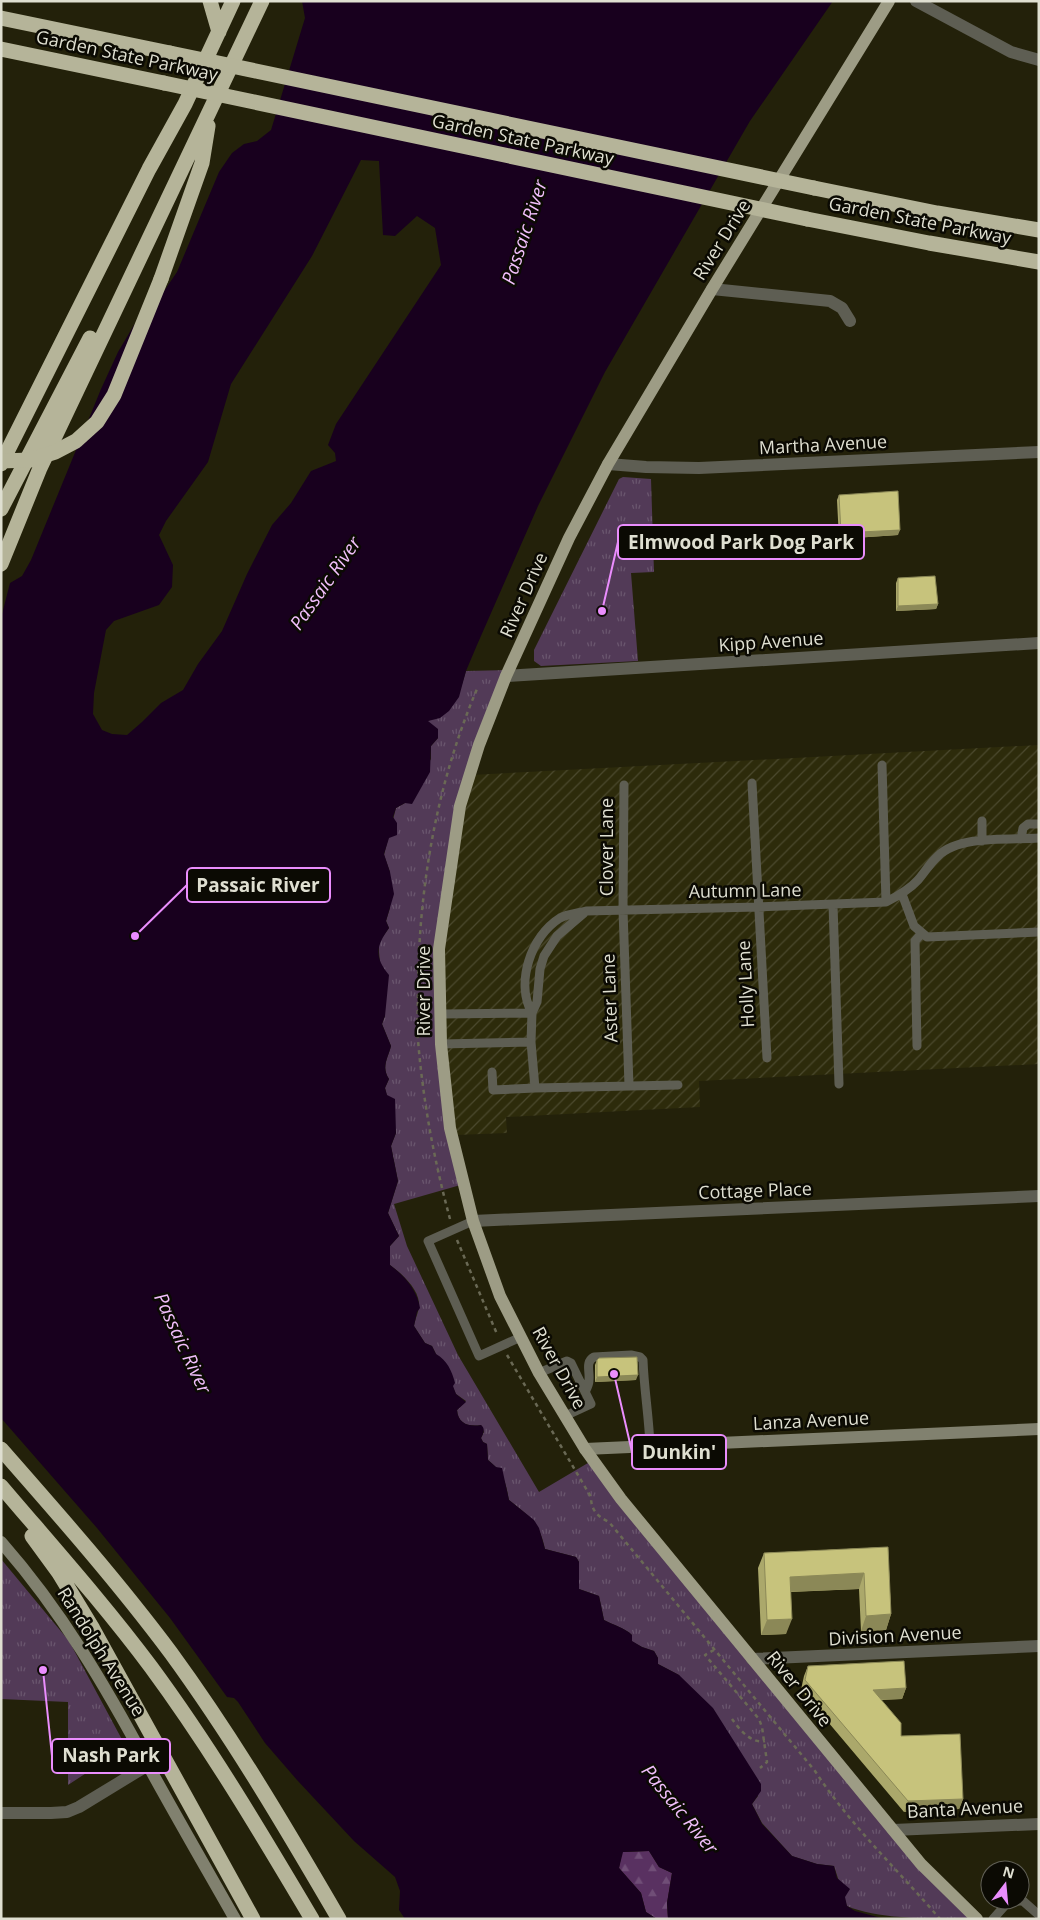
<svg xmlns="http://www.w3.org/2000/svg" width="1040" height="1920" viewBox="0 0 1040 1920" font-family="'Open Sans',sans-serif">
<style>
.industrial{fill:url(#industrial-furrows)}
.grass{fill:url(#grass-tufts)}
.forest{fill:url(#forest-firs)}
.water{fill:#18001e;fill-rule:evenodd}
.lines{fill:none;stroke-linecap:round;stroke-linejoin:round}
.path{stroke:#6a6955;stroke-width:2.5;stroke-dasharray:4 4;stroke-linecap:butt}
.lane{stroke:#5e5e53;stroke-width:9}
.street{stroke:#5e5e53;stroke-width:12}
.secondary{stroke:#81816f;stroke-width:12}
.primary{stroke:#9d9c85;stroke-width:12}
.highway{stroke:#b5b499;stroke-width:15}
.highway-bridge{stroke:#b5b499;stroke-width:15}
.wall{fill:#aba86b}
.shaded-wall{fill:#8b8857}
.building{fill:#c7c37c;stroke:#8b8857}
.labels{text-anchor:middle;stroke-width:5;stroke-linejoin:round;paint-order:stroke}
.street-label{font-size:18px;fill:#dfdfd1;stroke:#0b0a03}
.water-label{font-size:19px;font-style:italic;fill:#f1bffb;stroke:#0b0a03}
.leader{fill:none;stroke:#ea8dfd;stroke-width:2}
.callout-dot{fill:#ea8dfd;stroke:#0b0a03;stroke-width:2}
.callout{fill:#0b0a03;stroke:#ea8dfd;stroke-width:2}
.callout-label{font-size:19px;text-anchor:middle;font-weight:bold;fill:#dfdfd1}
</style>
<defs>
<pattern id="industrial-furrows" width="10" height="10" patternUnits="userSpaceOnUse" patternTransform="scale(1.25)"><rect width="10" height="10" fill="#2d2b0b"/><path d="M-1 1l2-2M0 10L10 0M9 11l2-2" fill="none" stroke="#4b492e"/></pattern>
<pattern id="grass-tufts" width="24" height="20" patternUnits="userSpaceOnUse" patternTransform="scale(1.25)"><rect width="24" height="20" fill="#523a57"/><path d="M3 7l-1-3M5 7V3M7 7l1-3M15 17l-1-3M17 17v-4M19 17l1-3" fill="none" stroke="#6a566e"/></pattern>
<pattern id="forest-firs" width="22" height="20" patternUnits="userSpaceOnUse" patternTransform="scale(1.25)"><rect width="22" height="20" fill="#593161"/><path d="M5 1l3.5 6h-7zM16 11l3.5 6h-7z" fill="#704e77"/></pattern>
</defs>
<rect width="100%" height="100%" fill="#23210a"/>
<path class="industrial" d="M 1039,745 L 1039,1064 L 699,1081 L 700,1107 L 506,1117 L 507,1133 L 456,1135 L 443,1011 L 441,935 L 471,775 Z"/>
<path class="grass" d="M 623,477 L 651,479 L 654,572 L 631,573 L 638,661 L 541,666 L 534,661 L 534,650 L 619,479 Z
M 509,670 L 460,806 L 439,949 L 450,1128 L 464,1184 L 394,1204 L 407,1246 L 458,1355 L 539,1492 L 593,1460 L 893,1830 L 978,1919 C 941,1919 879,1920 847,1906 L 834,1866 L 817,1864 L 792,1856 L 762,1823 L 752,1804 L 758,1796 L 679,1675 L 658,1664 L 658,1658 L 654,1651 L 642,1647 L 631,1641 L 632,1635 C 625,1628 613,1625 604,1620 L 599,1596 L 579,1589 L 579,1562 L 576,1557 L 545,1549 C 539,1521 530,1517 509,1500 C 506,1482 503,1472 488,1460 L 487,1444 L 483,1442 L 481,1438 L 484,1432 L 481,1425 C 469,1427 458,1424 457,1410 L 466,1401 L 456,1394 L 432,1346 L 425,1343 L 414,1326 C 415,1319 420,1309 419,1303 C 418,1288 401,1273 390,1265 L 390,1246 L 399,1236 L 388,1213 L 398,1181 L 391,1146 L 396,1133 L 385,1088 L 389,1079 C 381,1067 388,1058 391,1046 L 382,1024 L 385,1016 L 379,952 L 379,942 L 389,928 L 386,921 L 390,908 L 390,872 L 384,855 L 396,808 L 405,803 L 431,759 L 431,746 L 438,738 L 427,721 C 453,714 459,695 466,671 Z
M 1,1559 L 69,1641 L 126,1747 L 68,1785 L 68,1702 L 1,1699 Z"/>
<path class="forest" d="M 649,1851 L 659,1867 L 672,1873 L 667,1903 L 668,1919 L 657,1919 L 646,1912 L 641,1893 L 619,1868 L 622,1852 Z"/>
<path class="water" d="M 302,1 L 833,1 L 750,121 L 605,372 L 538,506 L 477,645 L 466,671 L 459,697 L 449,711 L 440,718 L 428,721 L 438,729 L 438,738 L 431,746 L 430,772 L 412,804 L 405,803 L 396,808 L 393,817 L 397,823 L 397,835 L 389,838 L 384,854 L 390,872 L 394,894 L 386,921 L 389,928 C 376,946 374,957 389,975 L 385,1016 L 382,1024 L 391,1046 C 388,1058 381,1067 389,1079 L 385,1088 L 387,1095 L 395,1099 L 396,1133 L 391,1146 L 398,1181 L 388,1213 L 399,1236 L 390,1246 L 390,1265 C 405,1276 417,1290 420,1308 L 417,1312 L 414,1326 L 425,1343 L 432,1346 L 436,1354 C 447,1360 452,1371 455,1383 L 453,1386 L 456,1394 L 466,1402 L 457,1410 C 458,1424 469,1427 481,1425 C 486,1429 483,1434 481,1438 L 483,1442 L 487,1444 L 488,1460 L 496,1467 L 502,1468 L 509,1500 L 534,1520 L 539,1528 L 545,1549 L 576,1557 L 579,1562 L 579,1589 L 599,1596 L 604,1620 C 613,1625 625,1628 632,1635 L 632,1641 L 642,1647 L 654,1651 L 658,1658 L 658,1664 L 679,1675 L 713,1708 L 761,1784 L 761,1791 L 752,1804 L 762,1824 L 792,1856 L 817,1864 L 834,1866 L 837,1878 L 850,1889 L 845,1897 L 847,1906 L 855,1911 L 885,1919 L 668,1919 L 667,1903 L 672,1873 L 659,1867 L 649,1851 L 623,1852 L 619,1868 L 641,1893 L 646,1912 L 657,1919 L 405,1919 L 399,1910 L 400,1891 L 395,1877 L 354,1841 L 297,1780 L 265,1743 L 238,1702 L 234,1698 L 227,1697 L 170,1618 L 97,1528 L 1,1418 L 1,618 L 10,583 L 22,576 L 31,560 L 101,389 L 118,352 L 134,325 L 160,297 L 177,272 L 219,172 L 232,153 L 244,144 L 257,141 L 271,130 L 305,18 ZM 361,160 L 379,161 L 383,235 L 395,236 L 417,216 L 435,228 L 441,265 L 336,424 L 328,445 L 335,453 L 336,461 L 311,471 L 291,503 L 272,525 L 247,574 L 222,631 L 198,664 L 183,690 L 161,703 L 142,722 L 127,735 L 112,734 L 102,730 L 93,714 L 94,693 L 106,630 L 114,621 L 159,605 L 172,587 L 173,565 L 159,535 L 166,521 L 208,462 L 231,384 L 312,256 Z"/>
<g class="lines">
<path class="path" d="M 450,1219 C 434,1160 423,1101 418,1040 C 417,1025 418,1010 418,995 C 418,891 436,785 477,689
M 457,1240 L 497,1334
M 507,1355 L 591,1497 C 591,1510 597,1516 609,1522 L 815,1771 C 851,1826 897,1869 940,1919
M 714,1650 L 705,1655 L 759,1719 L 762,1727 L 767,1762 L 760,1768
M 732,1719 C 739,1729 751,1744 765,1741"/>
<path class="lane" d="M 882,765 L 886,902
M 752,783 L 767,1058
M 624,785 L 623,910 L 629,1086
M 982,821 L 982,841
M 1021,839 L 1023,828 L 1028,824 L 1039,824
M 902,894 L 914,926 L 927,937 L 1039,932
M 833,905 L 839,1084
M 584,913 L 557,936 L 544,956 L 540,969 L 537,1002 L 532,1013 L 531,1042 L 535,1088 L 678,1085
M 532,1013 C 515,983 531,936 560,918 C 567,914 578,913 586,911 L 758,907 L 886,902 C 898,896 909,890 918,880 C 925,872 930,863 938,856 C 959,835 1009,840 1039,838
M 441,1014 L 532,1013
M 441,1044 L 531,1042
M 917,1046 L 915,941 L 922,933
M 492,1072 L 493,1090 L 535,1088
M 473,1221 L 428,1241 L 479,1356 L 521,1337
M 539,1373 L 567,1361 L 571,1363 L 591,1404 L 565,1416
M 585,1392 C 587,1388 589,1385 589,1380 C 590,1371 585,1362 594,1357 L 631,1355 L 640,1357 L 643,1360 C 644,1389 649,1417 650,1446
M 993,1919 L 1009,1901 L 1023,1901 L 1039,1915"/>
<path class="street" d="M 916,1 L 1011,52 L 1039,60
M 712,289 L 830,301 L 842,308 L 850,321
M 608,464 L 646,467 L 699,468 L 1039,452
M 506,676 L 1039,643
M 473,1221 L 1039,1196
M 752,1659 L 1039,1646
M 1,1813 L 51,1813 L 67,1812 L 79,1807 L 148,1765
M 893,1830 L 1039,1824"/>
<path class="secondary" d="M 585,1449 L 1039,1429
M 1,1542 C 61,1610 106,1687 149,1767 C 177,1818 206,1868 235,1919"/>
<path class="primary" d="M 889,1 L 712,289 L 608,464 L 569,538 L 506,676 L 479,745 L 460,806 L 439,949 L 441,1044 L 450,1128 L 473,1221 L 500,1296 L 539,1373 L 585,1449 L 621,1499 L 921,1864 L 977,1919"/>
<path class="highway" d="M 210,1 L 219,32
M 1,18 L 170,53
M 1,49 L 164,83
M 814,188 L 937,213 L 1039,230
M 807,219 L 929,243 L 1039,262
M 161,279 L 202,163 L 208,126
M 1,464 L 149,169 L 185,104 L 233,1
M 1,509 L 90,338
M 1,564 L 40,468 L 262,1
M 1,1449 C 59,1515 118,1582 171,1653 C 233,1738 286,1828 339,1919
M 1,1486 C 52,1546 104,1604 151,1667 C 210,1747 261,1833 312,1919
M 32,1536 L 59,1573 L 93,1629 L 253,1919"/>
<path class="highway-bridge" d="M 170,53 L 814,188
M 164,83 L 807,219
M 1,461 L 30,460 L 55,452 L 76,441 L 97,422 L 114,395 L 161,279"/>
</g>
<path class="wall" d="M 839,495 L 898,535 L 839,539 L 837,500 Z
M 898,578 L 938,604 L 936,609 L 896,611 L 896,583 Z
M 597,1360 L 636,1380 L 595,1382 L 595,1365 Z
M 888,1547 L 891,1614 L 886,1630 L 861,1631 L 859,1589 L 791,1592 L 786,1634 L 761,1635 L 758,1568 L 764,1553 Z
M 808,1666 L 906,1688 L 902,1699 L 881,1700 L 901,1736 L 963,1799 L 959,1809 L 904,1812 L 801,1690 L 804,1676 Z"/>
<path class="shaded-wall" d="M 900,530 L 898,535 L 839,539 L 841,533 Z
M 938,604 L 936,609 L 896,611 L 898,606 Z
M 638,1375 L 636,1380 L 595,1382 L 597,1377 Z
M 864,1573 L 859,1589 L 784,1592 L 790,1577 Z
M 891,1614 L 886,1630 L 861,1631 L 866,1616 Z
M 792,1619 L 786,1634 L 761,1635 L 767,1620 Z
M 906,1688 L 902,1699 L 869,1700 L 873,1690 Z
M 963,1799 L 959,1809 L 904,1812 L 908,1801 Z"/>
<path class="building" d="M 898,491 L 900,530 L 841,533 L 839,495 Z
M 935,576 L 938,604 L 898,606 L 898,578 Z
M 637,1357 L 638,1375 L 597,1377 L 597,1360 L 599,1358 Z
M 888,1547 L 891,1614 L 866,1616 L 864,1573 L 790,1577 L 792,1619 L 767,1620 L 764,1553 Z
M 904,1661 L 906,1688 L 873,1690 L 901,1723 L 901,1736 L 960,1734 L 963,1799 L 908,1801 L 805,1680 L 808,1666 Z"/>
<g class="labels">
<g class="street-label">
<text transform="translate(127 56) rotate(12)" y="6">Garden State Parkway</text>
<text transform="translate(523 140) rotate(12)" y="6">Garden State Parkway</text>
<text transform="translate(920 221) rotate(11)" y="6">Garden State Parkway</text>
<text transform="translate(722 240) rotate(-58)" y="6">River Drive</text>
<text transform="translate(823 445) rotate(-3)" y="6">Martha Avenue</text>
<text transform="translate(524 595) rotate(-66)" y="6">River Drive</text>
<text transform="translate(771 642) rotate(-4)" y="6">Kipp Avenue</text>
<text transform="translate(607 847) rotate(-90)" y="6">Clover Lane</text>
<text transform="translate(745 891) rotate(-1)" y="6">Autumn Lane</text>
<text transform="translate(746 984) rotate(-93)" y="6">Holly Lane</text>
<text transform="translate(424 991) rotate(-90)" y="6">River Drive</text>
<text transform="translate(610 998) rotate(-92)" y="6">Aster Lane</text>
<text transform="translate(755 1191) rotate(-2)" y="6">Cottage Place</text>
<text transform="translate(559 1368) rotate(61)" y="6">River Drive</text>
<text transform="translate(811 1421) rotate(-3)" y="6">Lanza Avenue</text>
<text transform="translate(895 1636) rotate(-3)" y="6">Division Avenue</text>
<text transform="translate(101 1652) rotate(58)" y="6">Randolph Avenue</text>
<text transform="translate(799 1689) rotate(51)" y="6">River Drive</text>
<text transform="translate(965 1809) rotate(-3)" y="6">Banta Avenue</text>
</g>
<g class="water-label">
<text transform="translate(524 232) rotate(-72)" y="7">Passaic River</text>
<text transform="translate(325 583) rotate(-55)" y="7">Passaic River</text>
<text transform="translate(183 1343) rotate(65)" y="7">Passaic River</text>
<text transform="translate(680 1809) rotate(51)" y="7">Passaic River</text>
</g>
</g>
<path class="leader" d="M602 611L618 542M135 936L187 885M614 1374L632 1452M43 1670L52 1756"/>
<g class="callout-dot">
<circle cx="602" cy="611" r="5"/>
<circle cx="135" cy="936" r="5"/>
<circle cx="614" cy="1374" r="5"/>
<circle cx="43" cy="1670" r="5"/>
</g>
<g class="callout">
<rect x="618" y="525" width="246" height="34" rx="5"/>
<rect x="187" y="868" width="143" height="34" rx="5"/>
<rect x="632" y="1435" width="94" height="34" rx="5"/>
<rect x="52" y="1739" width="118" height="34" rx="5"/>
</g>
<g class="callout-label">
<text x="741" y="549">Elmwood Park Dog Park</text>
<text x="258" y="892">Passaic River</text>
<text x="679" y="1459">Dunkin'</text>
<text x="111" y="1762">Nash Park</text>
</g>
<rect width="1040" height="1920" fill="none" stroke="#dfdfd1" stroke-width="5"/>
<g transform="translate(1005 1885) rotate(16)"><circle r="24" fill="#0b0a03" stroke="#605f55"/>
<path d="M0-4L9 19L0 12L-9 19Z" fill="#ea8dfd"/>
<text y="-8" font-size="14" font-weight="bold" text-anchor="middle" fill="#dfdfd1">N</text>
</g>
</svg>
